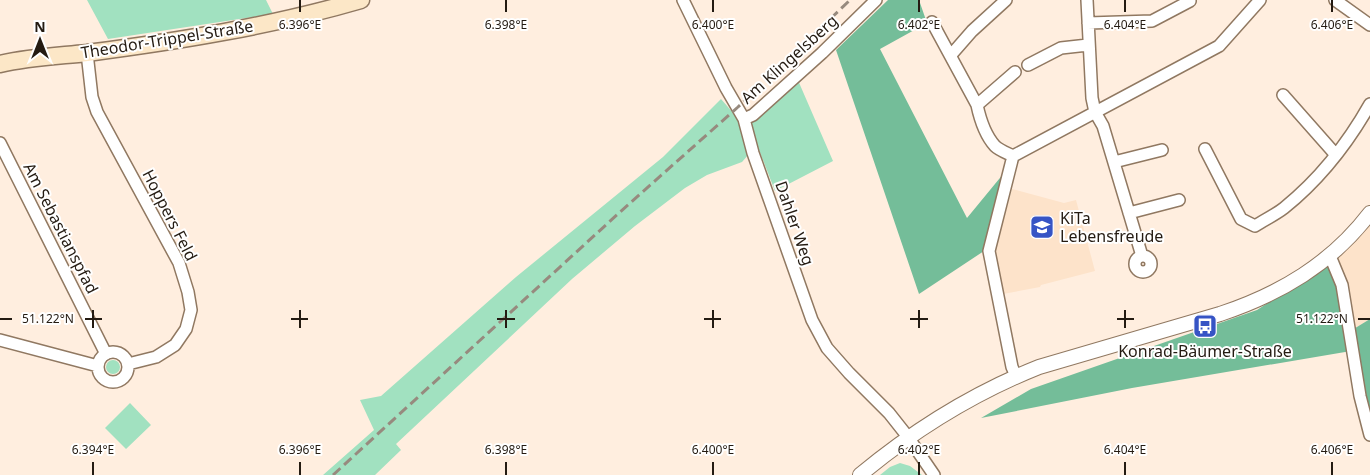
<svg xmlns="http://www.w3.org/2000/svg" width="1370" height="475" viewBox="0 0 1370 475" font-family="'Noto Sans',sans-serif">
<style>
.built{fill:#fde3ca}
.green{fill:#a1e1c0}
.forest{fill:#74bd99}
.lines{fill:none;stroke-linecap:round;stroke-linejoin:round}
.minor-casing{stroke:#907861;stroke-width:14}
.tertiary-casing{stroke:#907861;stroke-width:16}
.secondary-casing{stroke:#907861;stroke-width:19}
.minor{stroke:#fff;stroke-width:11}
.tertiary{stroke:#fff;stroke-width:14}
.secondary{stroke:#fce7c7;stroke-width:16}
.rail{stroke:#978a7e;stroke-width:3;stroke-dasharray:10 5;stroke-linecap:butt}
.ticks{fill:none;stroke:#241b12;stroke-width:2}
.labels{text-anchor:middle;stroke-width:4;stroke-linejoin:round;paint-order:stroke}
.street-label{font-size:16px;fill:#241b12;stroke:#fff}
.poi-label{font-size:16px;fill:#241b12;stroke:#fff;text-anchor:start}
.ticks-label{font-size:12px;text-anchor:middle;fill:#241b12;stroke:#fff;stroke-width:4;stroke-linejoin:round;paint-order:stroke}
</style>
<rect width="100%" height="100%" fill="#ffeedf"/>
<path class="built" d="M 1012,189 L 1064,203 L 1076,200 L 1095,271 L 1041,285 L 1040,287 L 1003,294 L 995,251 Z
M 1370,220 L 1370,319 L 1352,330 L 1338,257 Z"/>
<path class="green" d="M 87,0 L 266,0 L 273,14 L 108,39 Z
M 797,78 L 833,161 L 775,191 L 749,124 Z
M 721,99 L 741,122 L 749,154 L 742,162 L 707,175 L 685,188 L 635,226 L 572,279 L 396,444 L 401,450 L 375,475 L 323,475 L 374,430 L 360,400 L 381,396 L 516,277 L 663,157 Z
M106 367a7 7 0 1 1 14 0a7 7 0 1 1-14 0Z
M 130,403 L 151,425 L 126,449 L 105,428 Z
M 900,463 L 910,466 L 922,475 L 880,475 L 890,467 Z"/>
<path class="forest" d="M 888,0 L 919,0 L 927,23 L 880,49 L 967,218 L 1004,173 L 984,251 L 919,294 L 836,50 Z
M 1336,258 L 1351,351 L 1132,388 L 981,418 L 1031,389 L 1257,310 Z
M 1370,319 L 1370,428 L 1352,330 Z"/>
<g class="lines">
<g class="minor-casing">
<path id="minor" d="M 683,0 L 726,88 L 744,119 L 753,153 L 812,320 L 827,348 L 849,373 L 889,413 L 908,437 L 934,475
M 1087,0 L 1092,98 L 1095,112 L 1103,126 L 1142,256
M 1335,0 L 1370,25
M 932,22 L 977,105 C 980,119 985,135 995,146 C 999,150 1007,153 1013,156
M 1088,23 L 1152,21 L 1190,1
M 87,53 L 92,97 L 97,112 L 179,263 L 188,292 L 191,310 L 186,329 L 175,345 L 156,357 L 128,364
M 951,55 L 972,31 L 1006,0
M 1028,65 L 1061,48 L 1088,45
M 1283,95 L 1336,155
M 977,105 L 1015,72
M 744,119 L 753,115 L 822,53 L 876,0
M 0,143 L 106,354
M 1205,149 L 1241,219 L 1255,226 C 1264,220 1275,215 1284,208 C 1320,179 1348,143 1370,104
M 1114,162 L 1162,150
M 1129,213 L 1179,200
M 1330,256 L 1342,285 L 1360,396 L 1370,435
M1135 264a8 8 0 1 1 16 0a8 8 0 1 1-16 0Z
M 0,340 L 98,366
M98 367a15 15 0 1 1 30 0a15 15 0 1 1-30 0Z
M 1016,376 L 1012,367 L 989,251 L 1013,156 L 1219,46 L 1260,0"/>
</g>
<g class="tertiary-casing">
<path id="tertiary" d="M 860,475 C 914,430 974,393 1039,367 L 1220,314 C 1280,294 1331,264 1370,213"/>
</g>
<g class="secondary-casing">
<path id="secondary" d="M 0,64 C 29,57 58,56 87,53 C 179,41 272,26 361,0"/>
</g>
<use href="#minor" class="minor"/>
<use href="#tertiary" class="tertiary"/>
<use href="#secondary" class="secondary"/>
<path class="rail" d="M 333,475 L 620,212 L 738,107 L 850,0"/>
</g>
<path class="ticks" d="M 300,0 L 300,12M 506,0 L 506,12M 713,0 L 713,12M 919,0 L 919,12M 1125,0 L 1125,12M 1332,0 L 1332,12M 93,310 L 93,328M 300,310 L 300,328M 506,310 L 506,328M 713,310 L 713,328M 919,310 L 919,328M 1125,310 L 1125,328M 0,319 L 12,319M 85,319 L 102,319M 291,319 L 308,319M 497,319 L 515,319M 704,319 L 721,319M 910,319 L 928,319M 1117,319 L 1134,319M 1358,319 L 1370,319M 93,462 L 93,475M 300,462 L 300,475M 506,462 L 506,475M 713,462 L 713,475M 919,462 L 919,475M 1125,462 L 1125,475M 1332,462 L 1332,475"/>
<defs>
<g id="school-square" transform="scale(1.25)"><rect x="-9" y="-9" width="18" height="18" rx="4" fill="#3654c5" stroke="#fff"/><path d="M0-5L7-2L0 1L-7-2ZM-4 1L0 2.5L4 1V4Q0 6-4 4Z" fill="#fff"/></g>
<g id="bus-square" transform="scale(1.25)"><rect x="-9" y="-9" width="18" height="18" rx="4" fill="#3654c5" stroke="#fff"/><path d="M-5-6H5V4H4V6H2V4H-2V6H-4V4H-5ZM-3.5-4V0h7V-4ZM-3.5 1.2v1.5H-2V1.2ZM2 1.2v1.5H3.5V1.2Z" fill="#fff"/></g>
</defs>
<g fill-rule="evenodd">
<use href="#school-square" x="1042" y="227"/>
<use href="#bus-square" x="1205" y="326"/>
</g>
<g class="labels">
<g class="street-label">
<text transform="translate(167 39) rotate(-9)" y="6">Theodor-Trippel-Straße</text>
<text transform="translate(789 59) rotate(-42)" y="6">Am Klingelsberg</text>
<text transform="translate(170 215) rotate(63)" y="6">Hoppers Feld</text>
<text transform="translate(795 223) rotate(71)" y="6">Dahler Weg</text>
<text transform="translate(61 228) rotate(63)" y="6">Am Sebastianspfad</text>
</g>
<g class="poi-label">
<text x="1060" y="224">KiTa<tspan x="1060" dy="18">Lebensfreude</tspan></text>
<text x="1205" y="357" text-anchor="middle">Konrad-Bäumer-Straße</text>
</g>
</g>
<g class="ticks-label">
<text x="300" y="29">6.396°E</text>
<text x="506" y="29">6.398°E</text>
<text x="713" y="29">6.400°E</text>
<text x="919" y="29">6.402°E</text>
<text x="1125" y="29">6.404°E</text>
<text x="1332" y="29">6.406°E</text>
<text x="48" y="323">51.122°N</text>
<text x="1322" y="323">51.122°N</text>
<text x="93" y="454">6.394°E</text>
<text x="300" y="454">6.396°E</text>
<text x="506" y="454">6.398°E</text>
<text x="713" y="454">6.400°E</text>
<text x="919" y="454">6.402°E</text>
<text x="1125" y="454">6.404°E</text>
<text x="1332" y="454">6.406°E</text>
</g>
<g transform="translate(40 40)" stroke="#ffffff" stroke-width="4" paint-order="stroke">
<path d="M0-4L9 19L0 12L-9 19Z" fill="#241b12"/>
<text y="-8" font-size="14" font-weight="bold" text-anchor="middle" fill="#241b12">N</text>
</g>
</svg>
